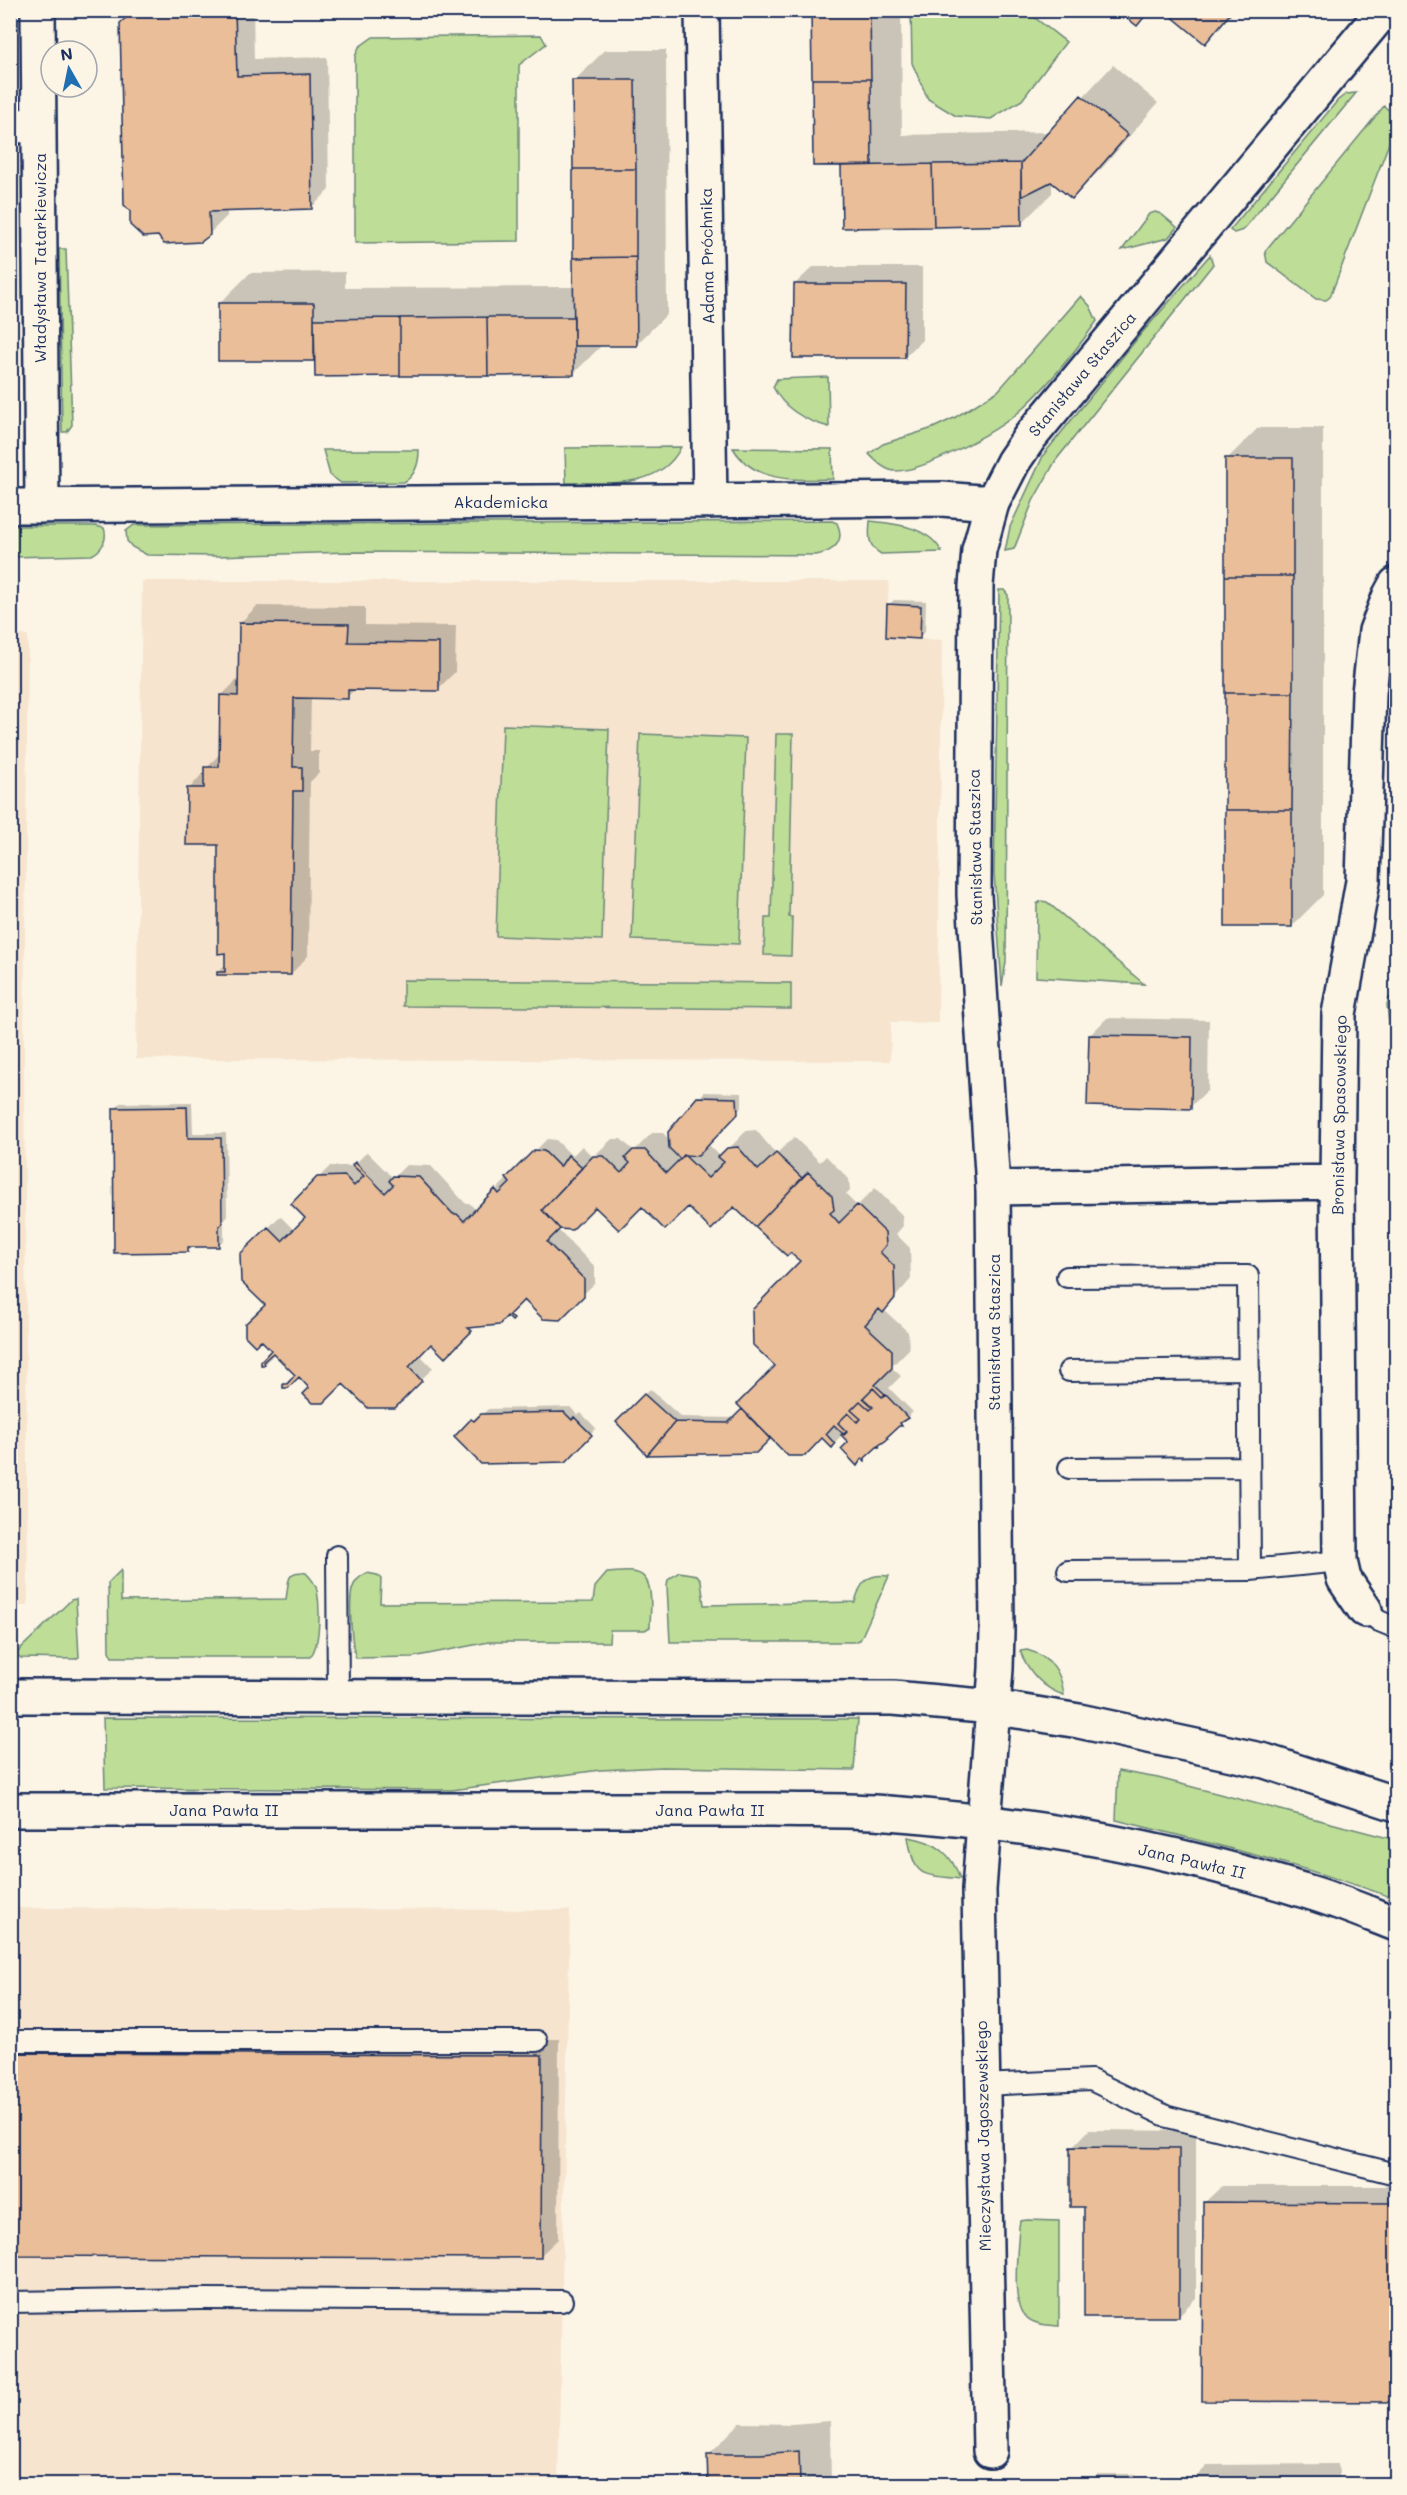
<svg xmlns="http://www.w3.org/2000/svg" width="1407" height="2495" viewBox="0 0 1407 2495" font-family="Mali,sans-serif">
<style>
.built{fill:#f6e4ce}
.green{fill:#bedd96;stroke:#6c867a;stroke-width:1.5}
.shadow{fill:#0003}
.building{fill:#e9be99;stroke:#1b2f5e;stroke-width:1.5}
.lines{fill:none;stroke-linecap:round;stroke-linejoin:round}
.lane-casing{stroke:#1b2f5e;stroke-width:24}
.street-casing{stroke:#1b2f5e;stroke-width:38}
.secondary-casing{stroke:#1b2f5e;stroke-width:38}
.lane{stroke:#fcf5e5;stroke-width:20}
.street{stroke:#fcf5e5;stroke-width:33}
.secondary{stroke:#fcf5e5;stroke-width:33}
.labels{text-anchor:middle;stroke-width:6;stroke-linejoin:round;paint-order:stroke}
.street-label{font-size:16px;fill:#1b2f5e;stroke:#fcf5e5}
</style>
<rect width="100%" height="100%" fill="#fcf5e5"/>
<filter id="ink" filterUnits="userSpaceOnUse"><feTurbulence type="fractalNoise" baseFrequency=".0167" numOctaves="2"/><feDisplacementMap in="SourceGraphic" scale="12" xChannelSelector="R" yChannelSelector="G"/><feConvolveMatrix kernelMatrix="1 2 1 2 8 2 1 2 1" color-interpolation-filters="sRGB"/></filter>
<g filter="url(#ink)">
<path class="built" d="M 142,581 L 889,581 L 886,637 L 942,640 L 938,1023 L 891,1022 L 890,1061 L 136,1059 Z
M 10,635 L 28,635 L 24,1057 L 28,1606 L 10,1606 Z
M 11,1908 L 570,1910 L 558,2484 L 11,2484 Z"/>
<path class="green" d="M 911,11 L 1026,11 L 1066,42 L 1022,100 L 991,119 L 956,116 L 928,99 L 912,63 Z
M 541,35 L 546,44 L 519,65 L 519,241 L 355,243 L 355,57 L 359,47 L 373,37 Z
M 1356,93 L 1243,230 L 1234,233 L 1230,230 L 1338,100 L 1346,94 Z
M 1384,106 L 1395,116 L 1396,125 L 1330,297 L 1326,300 L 1316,299 L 1267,262 L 1265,251 Z
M 1155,212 L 1161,214 L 1177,227 L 1168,238 L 1122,250 L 1149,214 Z
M 59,249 L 66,249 L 72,425 L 67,432 L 62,432 Z
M 1210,255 L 1213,264 L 1210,268 L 1056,460 L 1033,501 L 1014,549 L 1005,551 L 1010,527 L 1044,454 L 1141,334 Z
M 1081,296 L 1090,306 L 1097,321 C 1074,353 1048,386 1019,412 C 997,431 925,471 896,471 C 885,471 876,461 869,454 L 883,444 L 933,428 L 954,418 L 998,391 Z
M 828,377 L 829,427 C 806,421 784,409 773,387 L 777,379 Z
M 681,447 C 660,490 606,483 566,483 L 565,448 Z
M 733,448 L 832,449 L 833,479 C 797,480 755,484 733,448 Z
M 323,450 L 419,450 C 419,463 416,475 404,482 L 341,483 L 330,475 Z
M 832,521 L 837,523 C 846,542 833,552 816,555 L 350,552 L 217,556 L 147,555 L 132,547 L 127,541 L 126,531 L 134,525 Z
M 870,521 C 896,524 928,526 942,552 L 881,554 C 867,546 869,535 870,521 Z
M 11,526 L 95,526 L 104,528 C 108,539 102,550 92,555 L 11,557 Z
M 999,590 L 1004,590 L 1008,595 L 1006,962 L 1002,986 L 994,873 Z
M 503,725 L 609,729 L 602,940 L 496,936 Z
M 640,734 L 746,738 L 739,944 L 632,940 Z
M 776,734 L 793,734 L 789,917 L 792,917 L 791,956 L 764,955 L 765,918 L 771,918 Z
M 1041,901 L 1047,902 L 1144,984 L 1036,977 L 1037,904 Z
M 403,980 L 791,983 L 791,1009 L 403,1006 Z
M 1396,997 L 1396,1042 L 1391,1042 L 1387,1005 L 1389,998 Z
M 121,1570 L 121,1601 L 286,1599 C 289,1584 285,1569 306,1573 C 311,1578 315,1583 317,1590 C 320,1606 321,1645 310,1657 L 112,1657 L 109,1651 L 108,1583 Z
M 679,1572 L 697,1575 L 701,1580 L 704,1605 L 855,1602 C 860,1583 867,1573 889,1576 L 862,1636 L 860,1640 L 853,1642 L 670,1642 L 667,1586 L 668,1580 Z
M 367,1573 L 377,1575 L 381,1579 L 380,1603 L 593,1602 L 595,1587 L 607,1573 C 616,1573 629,1570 637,1573 C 656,1578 650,1613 650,1627 L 645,1630 L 610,1630 L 609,1642 L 489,1642 L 413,1657 L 356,1658 C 351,1645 349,1603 352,1590 C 354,1581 360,1576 367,1573 Z
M 76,1599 L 79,1657 L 75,1659 L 21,1658 L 17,1655 L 20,1649 L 66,1605 L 71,1600 Z
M 1027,1650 C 1052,1657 1061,1671 1064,1695 C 1043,1689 1028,1671 1020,1651 Z
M 103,1718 L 858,1719 L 854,1770 L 663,1767 L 600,1770 L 452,1790 L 105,1788 Z
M 1118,1771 L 1158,1778 L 1396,1840 L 1396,1899 C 1305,1866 1211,1843 1116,1820 Z
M 908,1837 C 935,1841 952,1853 960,1879 C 921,1874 915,1879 908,1837 Z
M 1027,2220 L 1059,2221 L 1059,2326 C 1046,2325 1033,2325 1024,2315 C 1011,2302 1018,2246 1019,2227 L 1020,2221 Z"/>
<path class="shadow" d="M 135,10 L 253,10 L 254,59 L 327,57 L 329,190 L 311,208 L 227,210 L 227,216 L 209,234 Z
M 812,10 L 901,10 L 902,135 L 1050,132 L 1113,65 L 1158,103 L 1103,167 L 1072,197 L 1052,181 L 1052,193 L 1021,224 L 844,226 L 843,164 Z
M 1167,10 L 1236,10 L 1205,42 Z
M 605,50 L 666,50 L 667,314 L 636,345 L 602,345 L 574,373 L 316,359 L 220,360 L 219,304 L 250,273 L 345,272 L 345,288 L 575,287 L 574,81 Z
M 813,267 L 922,267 L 922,340 L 905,357 L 795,284 Z
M 1258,428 L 1323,428 L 1323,895 L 1292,926 L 1227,459 Z
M 894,600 L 926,601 L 925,632 L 919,637 L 889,605 Z
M 257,606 L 365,607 L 365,625 L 456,626 L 455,672 L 438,689 L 356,688 L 347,697 L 311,696 L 310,751 L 319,751 L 319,773 L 310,782 L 308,956 L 291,974 L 218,972 L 226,965 L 220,843 L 189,789 L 221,752 L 221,696 L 239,678 L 240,623 Z
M 1107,1018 L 1209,1020 L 1208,1090 L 1190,1107 L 1090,1035 Z
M 704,1092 L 742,1093 L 742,1107 L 708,1144 L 721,1157 L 746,1131 L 756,1130 L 776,1154 L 794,1137 L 820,1162 L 826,1156 L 849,1179 L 850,1191 L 846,1195 L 857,1206 L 875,1188 L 902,1215 L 903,1226 L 896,1234 L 910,1248 L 911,1279 L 884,1310 L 908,1332 L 909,1349 L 891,1367 L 901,1376 L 889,1388 L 913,1412 L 906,1418 L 850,1442 L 842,1435 L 832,1445 L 822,1436 L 771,1437 L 756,1451 L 618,1422 L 650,1389 L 681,1417 L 735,1418 L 777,1366 L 802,1261 L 790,1251 L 787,1254 L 734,1205 L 595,1205 L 558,1230 L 595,1267 L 595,1283 L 559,1318 L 524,1298 L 475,1326 L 445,1355 L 431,1342 L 419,1354 L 433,1368 L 394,1406 L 343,1382 L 311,1388 L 299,1375 L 287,1387 L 285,1384 L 296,1373 L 275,1353 L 264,1364 L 262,1361 L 273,1350 L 267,1305 L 242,1255 L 280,1216 L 294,1230 L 307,1218 L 293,1204 L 330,1166 L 353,1166 L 367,1152 L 393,1178 L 406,1165 L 431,1166 L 465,1203 L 469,1203 L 476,1210 L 547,1139 L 556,1140 L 572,1156 L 582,1146 L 593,1157 L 612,1139 L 621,1139 L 634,1151 L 652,1133 L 663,1133 L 670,1141 Z
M 192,1102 L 193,1133 L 226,1133 L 227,1216 L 224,1220 L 224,1240 L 218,1245 L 193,1245 L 188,1251 L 115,1109 L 120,1103 Z
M 570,1407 L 578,1415 L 581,1413 L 596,1428 L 566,1460 L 456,1437 L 478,1415 L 480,1417 L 488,1409 Z
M 10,2036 L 559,2039 L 558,2239 L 540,2256 L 10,2255 Z
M 1089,2130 L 1196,2131 L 1196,2298 L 1178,2316 L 1085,2206 L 1072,2148 Z
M 1222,2186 L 1396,2186 L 1396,2401 L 1204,2399 L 1204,2203 Z
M 830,2421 L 831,2484 L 709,2484 L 709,2454 L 740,2423 L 792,2424 Z
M 1338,2464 L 1340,2484 L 1189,2484 L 1208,2465 Z
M 1098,2474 L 1135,2474 L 1135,2484 L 1088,2484 Z"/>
<path class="building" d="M 135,10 L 235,10 L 237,76 L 310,74 L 312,209 L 209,212 L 210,235 L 201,242 L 164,244 L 158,236 L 143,237 L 130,225 L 130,211 L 124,205 L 120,23 Z
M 811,10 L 870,10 L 871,79 L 812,79 Z
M 1117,10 L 1150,10 L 1137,26 Z
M 1164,10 L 1233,10 L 1205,44 Z
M 812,79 L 871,79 L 872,165 L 813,166 Z
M 572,80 L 635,80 L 636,169 L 573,169 Z
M 1081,95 L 1128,135 L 1072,199 L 1051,182 L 1021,197 L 1021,163 Z
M 1021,163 L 1022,225 L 934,227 L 932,164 Z
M 932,164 L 934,227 L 842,228 L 841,166 Z
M 573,169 L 636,169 L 636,257 L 573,258 Z
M 636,257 L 637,346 L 574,346 L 573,258 Z
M 794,284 L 906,284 L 905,358 L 793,358 Z
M 218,303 L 314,303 L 314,361 L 218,361 Z
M 487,317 L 488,376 L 400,376 L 400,318 Z
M 487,317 L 574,317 L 574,375 L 488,376 Z
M 400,318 L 400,376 L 315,377 L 314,319 Z
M 1225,458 L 1293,458 L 1293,576 L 1225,576 Z
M 1225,576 L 1293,576 L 1293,693 L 1225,693 Z
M 887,604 L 921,606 L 920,639 L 886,637 Z
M 239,623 L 349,624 L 348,642 L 439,643 L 439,691 L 348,690 L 348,699 L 294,698 L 293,767 L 302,767 L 302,791 L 293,791 L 291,975 L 217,975 L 217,972 L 225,972 L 225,953 L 218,954 L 218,845 L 186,845 L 187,788 L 204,788 L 204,767 L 219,767 L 220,695 L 238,696 Z
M 1225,693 L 1293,693 L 1292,810 L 1225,810 Z
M 1225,810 L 1292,810 L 1292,927 L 1225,927 Z
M 1089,1035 L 1192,1037 L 1191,1109 L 1087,1106 Z
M 697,1097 L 737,1098 L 738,1114 L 698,1156 L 684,1155 L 680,1159 L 669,1148 L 668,1132 Z
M 187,1107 L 188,1138 L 221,1138 L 222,1223 L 219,1227 L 219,1247 L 188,1247 L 188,1252 L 114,1253 L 113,1108 Z
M 738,1147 L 758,1170 L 776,1153 L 802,1178 L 755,1227 L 734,1207 L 711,1230 L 688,1207 L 665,1230 L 642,1207 L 619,1230 L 595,1207 L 572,1230 L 560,1229 L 542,1210 L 593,1156 L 604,1156 L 621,1173 L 630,1163 L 625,1158 L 633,1150 L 645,1150 L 666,1173 L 684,1155 L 708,1178 L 724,1162 L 718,1157 L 727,1148 Z
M 534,1150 L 544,1151 L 560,1167 L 568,1155 L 582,1168 L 542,1210 L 560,1229 L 547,1242 L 584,1279 L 584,1296 L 560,1320 L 543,1319 L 524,1300 L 509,1315 L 514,1319 L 512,1321 L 507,1316 L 499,1325 L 468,1328 L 472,1331 L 445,1358 L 431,1344 L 409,1367 L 422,1381 L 395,1408 L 368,1408 L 343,1384 L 324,1403 L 312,1403 L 303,1394 L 309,1388 L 299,1377 L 288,1388 L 283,1388 L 283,1384 L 287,1384 L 295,1375 L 273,1353 L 264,1361 L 265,1365 L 261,1365 L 261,1361 L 271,1350 L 261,1340 L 255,1346 L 245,1336 L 245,1324 L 265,1305 L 241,1282 L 240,1254 L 268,1227 L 282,1241 L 305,1218 L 291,1204 L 317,1177 L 345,1176 L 354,1186 L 364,1176 L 352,1165 L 355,1162 L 385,1193 L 393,1185 L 389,1181 L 393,1176 L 419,1177 L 453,1214 L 457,1214 L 464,1221 L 495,1189 L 499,1194 L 510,1183 L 506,1178 Z
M 808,1172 L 832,1196 L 834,1210 L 830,1213 L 839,1223 L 857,1205 L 885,1232 L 886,1245 L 880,1252 L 894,1266 L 895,1298 L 883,1313 L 879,1309 L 865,1325 L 892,1350 L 892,1368 L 875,1385 L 885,1394 L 882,1397 L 873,1388 L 863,1398 L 873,1407 L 870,1410 L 860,1401 L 851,1410 L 861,1419 L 857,1422 L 848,1413 L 838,1423 L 847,1432 L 844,1435 L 834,1425 L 826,1434 L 835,1444 L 832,1448 L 822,1438 L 805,1456 L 788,1456 L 737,1404 L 775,1366 L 753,1345 L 752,1310 L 800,1261 L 790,1253 L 787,1256 L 755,1227 Z
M 873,1388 L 882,1397 L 885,1394 L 908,1418 L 900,1423 L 902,1426 L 899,1426 L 887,1437 L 888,1439 L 878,1446 L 880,1447 L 877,1447 L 865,1458 L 865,1461 L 862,1458 L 857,1466 L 841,1449 L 848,1442 L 841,1435 L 847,1432 L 838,1423 L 848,1413 L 857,1422 L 861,1419 L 851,1410 L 860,1401 L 870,1410 L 873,1407 L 863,1398 Z
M 644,1394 L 675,1422 L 647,1455 L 616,1422 Z
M 742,1409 L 770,1439 L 756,1453 L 647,1455 L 675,1422 L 728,1423 Z
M 564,1412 L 572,1420 L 574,1417 L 592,1435 L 566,1462 L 481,1464 L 454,1437 L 471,1419 L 474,1421 L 481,1414 Z
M 10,2053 L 542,2055 L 541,2258 L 10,2256 Z
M 1070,2147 L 1179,2148 L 1179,2317 L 1084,2317 L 1084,2207 L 1070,2207 Z
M 1203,2202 L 1396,2203 L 1396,2402 L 1202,2401 Z
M 799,2451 L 800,2484 L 708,2484 L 707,2454 L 760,2454 Z"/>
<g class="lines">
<g class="lane-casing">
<path id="lane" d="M 1067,1277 L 1248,1276 L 1250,1570 L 1068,1571
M 1069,1371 L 1249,1369
M 1069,1468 L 1249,1467
M 337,1556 L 338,1696
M 1250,1570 L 1340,1561
M 1365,1610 L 1379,1621 L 1396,1628
M 10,2041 L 537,2041
M 982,2085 L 1091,2080 L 1168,2117 L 1396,2174
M 10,2302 L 201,2299 L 562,2301"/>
</g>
<g class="street-casing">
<path id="street" d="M 38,10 L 42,506
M 702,10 L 710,501
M 10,126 L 39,125
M 10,506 L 942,499 L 992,503
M 993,1188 L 1337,1182
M 1365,1610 L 1344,1579 L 1340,1561 L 1337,1182 L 1339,1014 L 1363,881 L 1369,693 L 1376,631 L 1390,595 L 1396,584
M 984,1822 L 979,1890 L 990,2451"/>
</g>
<g class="secondary-casing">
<path id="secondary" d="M 10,1696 L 893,1698 L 993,1707 L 1079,1721 L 1265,1761 L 1396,1804
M 10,1810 L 774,1810 C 812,1811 850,1810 888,1813 C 1028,1823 1168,1848 1302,1890 C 1334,1899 1365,1912 1396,1924
M 984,1822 L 996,1669 L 997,1631 L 993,1188 L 974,895 L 976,586 L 979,550 L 992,503 L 1013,462 L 1030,437 L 1384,10"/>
</g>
<use href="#lane" class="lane"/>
<use href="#street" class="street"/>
<use href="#secondary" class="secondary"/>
</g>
</g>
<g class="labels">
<g class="street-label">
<text transform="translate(707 256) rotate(-91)" y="6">Adama Próchnika</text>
<text transform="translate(40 258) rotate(-90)" y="6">Władysława Tatarkiewicza</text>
<text transform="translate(1082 374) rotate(-50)" y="6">Stanisława Staszica</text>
<text x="501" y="508">Akademicka</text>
<text transform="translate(975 847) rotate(-91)" y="6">Stanisława Staszica</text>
<text transform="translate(1339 1115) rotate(-89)" y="6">Bronisława Spasowskiego</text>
<text transform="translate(994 1332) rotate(-90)" y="6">Stanisława Staszica</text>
<text x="224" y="1816">Jana Pawła II</text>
<text x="710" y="1816">Jana Pawła II</text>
<text transform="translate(1192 1861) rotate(13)" y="6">Jana Pawła II</text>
<text transform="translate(983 2136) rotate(-91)" y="6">Mieczysława Jagoszewskiego</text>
</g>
</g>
<rect width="1407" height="2495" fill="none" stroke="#fcf5e5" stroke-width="36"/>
<rect x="18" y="18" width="1371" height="2459" fill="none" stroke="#1b2f5e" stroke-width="2" filter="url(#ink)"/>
<g transform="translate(69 69) rotate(351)"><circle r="28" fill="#fcf5e5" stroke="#a2a6af" stroke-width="1.5"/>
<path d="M0-4.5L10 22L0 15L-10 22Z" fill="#1f6fb2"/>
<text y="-9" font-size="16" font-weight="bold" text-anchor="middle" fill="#1b2f5e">N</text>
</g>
</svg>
